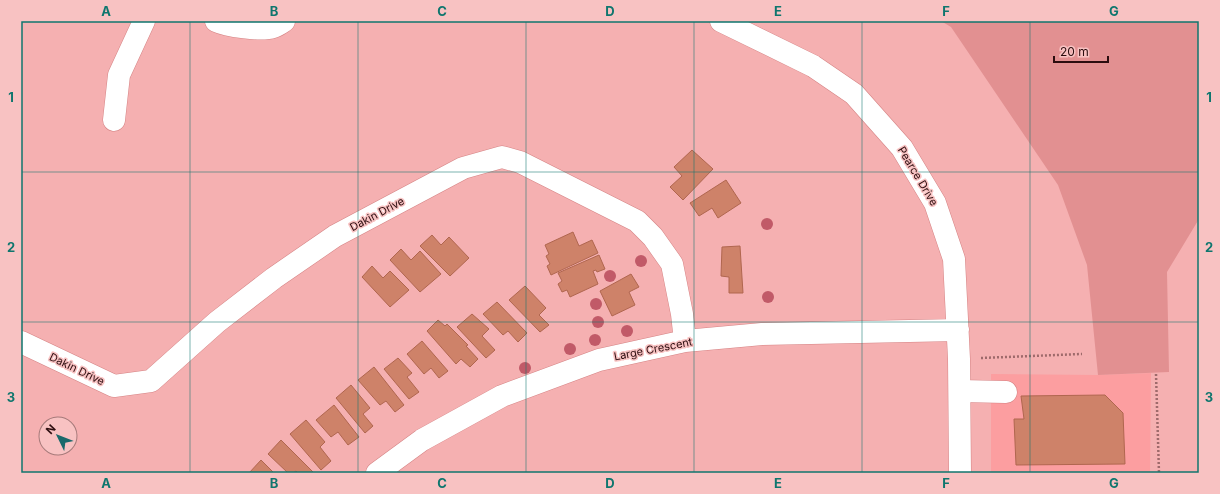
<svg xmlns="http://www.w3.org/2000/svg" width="1220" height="494" viewBox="0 0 1220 494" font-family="Inter,sans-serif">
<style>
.built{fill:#fc9ea0}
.green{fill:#e29091}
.building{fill:#ce8269;stroke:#b0664f}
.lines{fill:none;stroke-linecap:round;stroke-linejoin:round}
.minor-casing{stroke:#d58384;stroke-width:23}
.path{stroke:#9e6a6b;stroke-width:2.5;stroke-dasharray:2 2;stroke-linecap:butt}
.minor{stroke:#fff;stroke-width:22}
.tree{fill:#c15a68}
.grid{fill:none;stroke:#0f766e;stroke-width:1;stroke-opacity:0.55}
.labels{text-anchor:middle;stroke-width:3;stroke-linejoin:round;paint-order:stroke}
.street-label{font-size:11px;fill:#2c0d0f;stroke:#f8c2c2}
.neatline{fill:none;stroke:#0f766e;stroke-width:1.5}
.grid-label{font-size:13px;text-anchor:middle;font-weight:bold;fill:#0f766e}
</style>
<rect width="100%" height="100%" fill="#f5b0b1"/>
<path class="built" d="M 1151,373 L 1150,473 L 991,473 L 991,374 L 1098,375 Z"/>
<path class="green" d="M 941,21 L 1199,21 L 1199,219 L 1167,272 L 1169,372 L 1098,375 L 1087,265 L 1058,185 L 951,27 Z"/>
<path class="building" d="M 692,150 L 713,169 L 683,200 L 670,187 L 682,176 L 674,167 Z
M 726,180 L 741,203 L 718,218 L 712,208 L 699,216 L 690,203 Z
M 573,232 L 579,246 L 592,240 L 598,253 L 551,275 L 547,266 L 550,264 L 546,256 L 549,254 L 545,245 Z
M 432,235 L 441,245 L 449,237 L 469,258 L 450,276 L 420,246 Z
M 740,246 L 743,293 L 729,293 L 729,277 L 721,276 L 722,247 Z
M 401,249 L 411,260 L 420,251 L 441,274 L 420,292 L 390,260 Z
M 599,255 L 605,269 L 597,272 L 596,270 L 593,271 L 598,284 L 570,297 L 567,290 L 562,292 L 558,284 L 562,281 L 558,273 Z
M 372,266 L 383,278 L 390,271 L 409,290 L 390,307 L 362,277 Z
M 631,274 L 639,287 L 629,292 L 635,305 L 612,316 L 600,291 Z
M 525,286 L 546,308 L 539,315 L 549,325 L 540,332 L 509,300 Z
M 497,302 L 527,333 L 518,342 L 508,331 L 503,335 L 483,314 Z
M 472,314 L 489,329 L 482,336 L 495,350 L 486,358 L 457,327 Z
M 438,320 L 445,326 L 447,324 L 468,345 L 466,346 L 478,359 L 470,367 L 461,359 L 456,364 L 427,331 Z
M 422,341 L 448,371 L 439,378 L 431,368 L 424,374 L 407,354 Z
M 398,358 L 412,373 L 407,377 L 419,392 L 409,399 L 384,369 Z
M 374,367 L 404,405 L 395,412 L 386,401 L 380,405 L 358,380 Z
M 351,385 L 370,408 L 363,414 L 373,426 L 365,433 L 336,398 Z
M 1105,395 L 1123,413 L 1125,464 L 1016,465 L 1014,419 L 1024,419 L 1021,396 Z
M 334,405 L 359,437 L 348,445 L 338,432 L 331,437 L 316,420 Z
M 306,420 L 325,442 L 320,447 L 331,461 L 321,470 L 290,434 Z
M 281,440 L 313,472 L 312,473 L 298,473 L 296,471 L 293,473 L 288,473 L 268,454 Z
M 261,460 L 274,473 L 249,473 Z"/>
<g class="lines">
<g class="minor-casing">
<path id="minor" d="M 216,21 C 227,26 261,31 273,27 C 277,26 281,23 284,21
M 721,21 L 813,66 L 854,94 L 902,148 L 935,203 L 954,259 L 959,359 L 960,473
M 114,120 L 119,75 L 144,21
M 21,342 L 114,386 L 151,381 L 217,322 L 274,278 L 335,236 L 463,168 L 502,157 L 520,162 L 637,221 L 653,237 L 672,264 L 682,314 L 685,341
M 960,391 L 1006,392
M 377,473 L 422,440 L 502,396 L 599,360 L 685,341 L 762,334 L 958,330"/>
</g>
<path class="path" d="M 981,358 L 1082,354
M 1156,374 L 1159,473"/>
<use href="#minor" class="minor"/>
</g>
<g class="tree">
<circle cx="767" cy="224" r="6"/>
<circle cx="641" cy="261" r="6"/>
<circle cx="610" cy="276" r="6"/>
<circle cx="768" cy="297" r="6"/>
<circle cx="596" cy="304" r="6"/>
<circle cx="598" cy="322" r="6"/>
<circle cx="627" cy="331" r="6"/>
<circle cx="595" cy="340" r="6"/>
<circle cx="570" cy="349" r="6"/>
<circle cx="525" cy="368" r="6"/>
</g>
<path class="grid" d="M 190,21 L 190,473M 358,21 L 358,473M 526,21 L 526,473M 694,21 L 694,473M 862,21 L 862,473M 1030,21 L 1030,473M 21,172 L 1199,172M 21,322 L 1199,322"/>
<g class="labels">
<g class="street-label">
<text transform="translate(918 176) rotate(59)" y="4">Pearce Drive</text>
<text transform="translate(377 214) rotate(-28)" y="4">Dakin Drive</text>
<text transform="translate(653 349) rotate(-11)" y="4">Large Crescent</text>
<text transform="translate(77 369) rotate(26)" y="4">Dakin Drive</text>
</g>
</g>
<rect width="1220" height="494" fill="none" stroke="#f8c2c2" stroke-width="44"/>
<g transform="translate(58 436) rotate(313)"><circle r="19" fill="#f8c2c2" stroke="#a67a7a"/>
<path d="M0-3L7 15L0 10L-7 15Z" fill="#1b696b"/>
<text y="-6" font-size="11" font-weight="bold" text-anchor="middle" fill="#2c0d0f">N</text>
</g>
<path d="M1054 56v6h54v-6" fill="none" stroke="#2c0d0f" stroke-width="2"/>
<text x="1060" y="56" font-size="12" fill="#2c0d0f" stroke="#f8c2c2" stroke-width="3" paint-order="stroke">20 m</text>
<rect x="22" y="22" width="1176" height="450" class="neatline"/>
<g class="grid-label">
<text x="106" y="16">A</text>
<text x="274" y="16">B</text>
<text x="442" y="16">C</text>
<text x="610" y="16">D</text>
<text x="778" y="16">E</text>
<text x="946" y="16">F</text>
<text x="1114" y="16">G</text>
<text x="11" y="102">1</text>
<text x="1209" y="102">1</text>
<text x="11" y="252">2</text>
<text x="1209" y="252">2</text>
<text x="11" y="402">3</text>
<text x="1209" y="402">3</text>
<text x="106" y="488">A</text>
<text x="274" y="488">B</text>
<text x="442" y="488">C</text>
<text x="610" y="488">D</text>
<text x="778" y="488">E</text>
<text x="946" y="488">F</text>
<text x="1114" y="488">G</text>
</g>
</svg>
